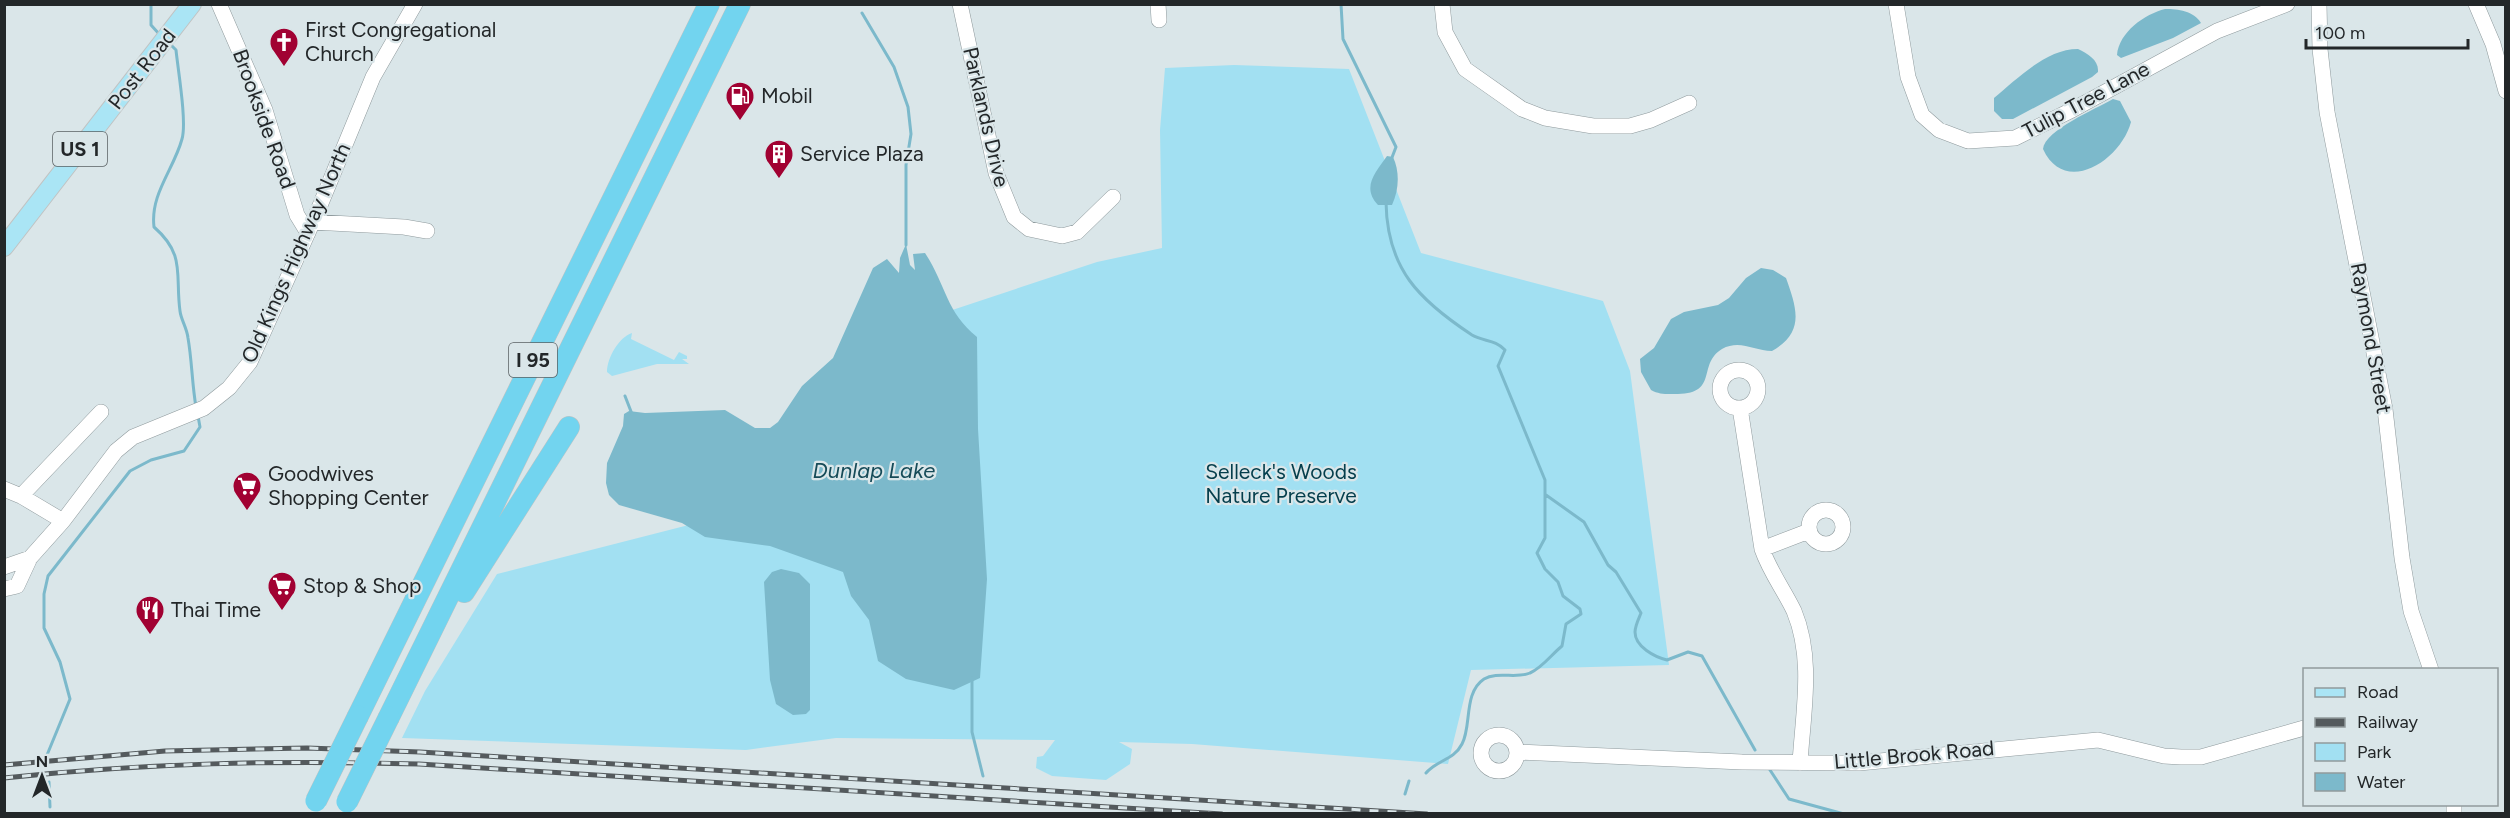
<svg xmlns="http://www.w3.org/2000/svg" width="2510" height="818" viewBox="0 0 2510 818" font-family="Figtree,sans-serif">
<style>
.green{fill:#a2e0f2}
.water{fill:#7cb9cb}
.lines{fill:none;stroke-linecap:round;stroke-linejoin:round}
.stream{stroke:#7cb9cb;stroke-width:3}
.minor-casing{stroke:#8f9a9d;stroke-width:16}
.major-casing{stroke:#c1c3c3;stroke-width:20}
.highway-casing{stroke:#c1c3c3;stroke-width:22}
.minor{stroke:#fff;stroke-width:15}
.major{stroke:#aae5f5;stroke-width:18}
.highway{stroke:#72d4ef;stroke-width:21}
.rail-casing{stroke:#545a5d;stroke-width:5}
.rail{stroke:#dae6e9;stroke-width:3;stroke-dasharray:9;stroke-linecap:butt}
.highway-bridge-casing{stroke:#c1c3c3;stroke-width:22;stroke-linecap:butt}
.highway-bridge{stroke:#72d4ef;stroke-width:21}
.labels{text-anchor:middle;stroke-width:4.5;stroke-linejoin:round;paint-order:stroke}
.shield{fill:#dae6e9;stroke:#5a6063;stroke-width:1.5}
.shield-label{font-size:20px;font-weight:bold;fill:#232729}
.poi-label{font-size:21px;fill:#232729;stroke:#dae6e9;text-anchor:start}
.street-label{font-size:21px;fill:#232729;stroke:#dae6e9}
.park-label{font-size:21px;fill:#043e4c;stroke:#dae6e9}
.water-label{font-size:22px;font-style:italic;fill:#164b58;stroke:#dae6e9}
</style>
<rect width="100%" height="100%" fill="#dae6e9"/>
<path class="green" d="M 1234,65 L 1349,69 L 1421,253 L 1603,301 L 1630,371 L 1669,665 L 1471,670 L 1448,764 L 1192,744 L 1119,742 L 1132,749 L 1130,764 L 1106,780 L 1052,776 L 1036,768 L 1037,757 L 1043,756 L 1055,740 L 836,738 L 746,750 L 402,738 L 425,691 L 497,574 L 845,485 L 904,326 L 1097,262 L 1162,248 L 1160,130 L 1165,68 Z
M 632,333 L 631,339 L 674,360 L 679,352 L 687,356 L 687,359 L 682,359 L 689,364 L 657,364 L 612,376 L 607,372 C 607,358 619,337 632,333 Z"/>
<path class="water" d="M 2165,9 C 2178,9 2194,11 2201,23 L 2173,38 L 2121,58 L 2117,55 C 2119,32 2145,14 2165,9 Z
M 2078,49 C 2088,54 2099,60 2098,72 L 2092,77 L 2013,119 L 2002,119 L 1994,111 L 1994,98 C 2017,79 2046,49 2078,49 Z
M 2113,99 L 2120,101 L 2131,122 C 2121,160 2065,197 2043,149 C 2045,130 2096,109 2113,99 Z
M 1387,156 L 1393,157 C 1400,172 1399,190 1392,205 L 1378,205 C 1361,187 1376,172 1387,156 Z
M 906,244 L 910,265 L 915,270 L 913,254 L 925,253 C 946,285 946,312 977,337 L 978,429 L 987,579 L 980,678 L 954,690 L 906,679 L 878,661 L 869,620 L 851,596 L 843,572 L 770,546 L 705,537 L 682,523 L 619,505 L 609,495 L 606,483 L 607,463 L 623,426 L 624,414 L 629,411 L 645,413 L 725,410 L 755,428 L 770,428 L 778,422 L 802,386 L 833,358 L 873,268 L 887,259 L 899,273 L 900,258 Z
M 1761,268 L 1773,270 L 1786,278 C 1797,309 1805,332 1772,351 C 1754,351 1740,339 1722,349 C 1697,364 1719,393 1678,394 C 1668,394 1660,395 1651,390 L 1641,372 L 1640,359 L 1654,348 L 1671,319 L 1684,312 L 1718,305 L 1729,298 L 1746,278 Z
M 781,569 L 799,573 L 810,584 L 810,710 L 806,714 L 793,715 L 776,704 L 770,680 L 764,582 L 772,572 Z"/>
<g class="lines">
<path class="stream" d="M 151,4 L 151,25 L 160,35
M 1341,4 L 1343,39 L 1396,147 L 1391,160
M 862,13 L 894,67 L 908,107 L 911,134 L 906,165 L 906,245
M 169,43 L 176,50 C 178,70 187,122 182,139 C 174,169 150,194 154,227 C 186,255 175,274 180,311 C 181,320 187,328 188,338 C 192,361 192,384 196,407
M 1386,202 C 1387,269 1419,300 1472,335 C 1484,342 1495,339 1505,350 L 1498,366 L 1545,480 L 1545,538 L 1537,553 L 1545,569 L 1558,582 L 1563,596 L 1580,609 L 1581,614 L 1566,624 L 1562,646 C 1552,654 1542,668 1530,673 C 1517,679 1497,671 1484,679 C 1463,693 1472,726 1462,744 C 1454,760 1437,760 1426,773
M 625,396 L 632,414
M 1546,495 L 1584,522 L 1608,565 L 1616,572 L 1641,613 C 1639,618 1635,626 1635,632 C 1635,647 1655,657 1667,660 L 1688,652 L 1702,656 L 1755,750
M 972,678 L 972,732 L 983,776
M 47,755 L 70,699 L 60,662 L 44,628 L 44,594 L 48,576 L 130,471 L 151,460 L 184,451 L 200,427 L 198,416
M 1770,770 L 1789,799 L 1844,814
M 49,782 L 50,807
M 1405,794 L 1409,781"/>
<g class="minor-casing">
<path id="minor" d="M 219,4 L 265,110 L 297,215 L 308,233
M 960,4 L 996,173 L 1014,217 L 1029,229 L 1062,236 L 1077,232 L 1113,197
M 1158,4 L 1159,20
M 1442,4 L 1445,32 L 1465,69 L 1522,109 L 1545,118 L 1593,126 L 1630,126 L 1651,120 L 1689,103
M 1896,4 L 1908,77 L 1922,115 L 1939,130 L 1968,141 L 2015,138 L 2072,110 L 2217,31 L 2287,4
M 2319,4 L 2320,49 L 2327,112 L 2385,409 L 2402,558 L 2411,611 L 2431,670
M 2476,4 L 2493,44 L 2506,91
M 313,222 L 404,227 L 427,231
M1720 389a19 19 0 1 1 38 0a19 19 0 1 1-38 0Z
M 1740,408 L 1762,549 C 1770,572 1784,590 1794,611 C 1814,659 1803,712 1800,763
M 4,489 L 21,496 L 101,412
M 21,496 L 63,521
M1809 527a17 17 0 1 1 34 0a17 17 0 1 1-34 0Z
M 1762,549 L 1809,531
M 4,567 L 30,558
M 4,589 L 17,586 L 30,558 L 63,521 L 116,451 L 133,437 L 204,408 L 229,388 L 250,362 L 319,208 L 373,77 L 415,4
M1481 753a18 18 0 1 1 36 0a18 18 0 1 1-36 0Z
M 1517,752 L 1742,762 L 1859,763 L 2098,740 L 2164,756 L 2181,757 L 2201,757 L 2304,728
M 2454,804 L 2454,814"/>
</g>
<g class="major-casing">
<path id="major" d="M 4,247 L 192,4"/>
</g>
<g class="highway-casing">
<path id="highway" d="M 464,592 L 569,427
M 358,716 L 709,4
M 389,717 L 740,4"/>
</g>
<use href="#minor" class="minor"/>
<use href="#major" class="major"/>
<use href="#highway" class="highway"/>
<g class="rail-casing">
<path id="rail" d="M 4,765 L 165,751 L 307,748 L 420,752 L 1427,814
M 4,778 C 147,763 277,760 419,764 L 1222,814"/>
</g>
<use href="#rail" class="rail"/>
<g class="highway-bridge-casing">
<path id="highway-bridge" d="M 316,801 L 358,716
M 347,802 L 389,717"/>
</g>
<use href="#highway-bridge" class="highway-bridge"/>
</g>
<defs>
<g id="church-pin" transform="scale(1.5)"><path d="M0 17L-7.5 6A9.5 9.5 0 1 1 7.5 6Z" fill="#a10132" stroke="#dae6e9"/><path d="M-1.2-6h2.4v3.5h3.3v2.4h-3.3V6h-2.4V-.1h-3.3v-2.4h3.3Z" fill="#fff"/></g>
<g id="fuel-pin" transform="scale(1.5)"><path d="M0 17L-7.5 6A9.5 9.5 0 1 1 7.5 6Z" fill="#a10132" stroke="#dae6e9"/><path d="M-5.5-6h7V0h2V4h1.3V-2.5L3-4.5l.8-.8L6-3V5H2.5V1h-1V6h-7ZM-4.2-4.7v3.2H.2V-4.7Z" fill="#fff"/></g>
<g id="building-pin" transform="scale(1.5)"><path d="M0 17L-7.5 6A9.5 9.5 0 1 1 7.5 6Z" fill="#a10132" stroke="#dae6e9"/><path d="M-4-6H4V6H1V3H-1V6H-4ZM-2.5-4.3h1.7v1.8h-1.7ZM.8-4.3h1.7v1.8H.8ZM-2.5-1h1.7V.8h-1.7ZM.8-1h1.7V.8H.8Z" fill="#fff"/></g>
<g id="supermarket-pin" transform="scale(1.5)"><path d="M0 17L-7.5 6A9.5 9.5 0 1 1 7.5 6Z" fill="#a10132" stroke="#dae6e9"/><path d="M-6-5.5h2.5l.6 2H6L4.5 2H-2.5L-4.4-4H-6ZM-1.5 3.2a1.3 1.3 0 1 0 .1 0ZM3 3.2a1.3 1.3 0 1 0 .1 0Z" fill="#fff"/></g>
<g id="restaurant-pin" transform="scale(1.5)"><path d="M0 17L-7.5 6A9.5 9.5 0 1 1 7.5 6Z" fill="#a10132" stroke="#dae6e9"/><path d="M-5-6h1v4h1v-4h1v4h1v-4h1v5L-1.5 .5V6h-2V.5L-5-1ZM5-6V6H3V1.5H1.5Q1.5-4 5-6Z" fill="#fff"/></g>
</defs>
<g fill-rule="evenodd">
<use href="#church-pin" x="284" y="42"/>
<use href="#fuel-pin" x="740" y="96"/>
<use href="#building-pin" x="779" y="154"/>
<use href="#supermarket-pin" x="247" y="486"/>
<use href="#supermarket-pin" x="282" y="586"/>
<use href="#restaurant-pin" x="150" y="610"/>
</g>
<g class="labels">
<g class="shield">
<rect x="53" y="132" width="54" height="34" rx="4.5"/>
<rect x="509" y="343" width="48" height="34" rx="4.5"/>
</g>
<g class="shield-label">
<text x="80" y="156">US 1</text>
<text x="533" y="367">I 95</text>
</g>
<g class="poi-label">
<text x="305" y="37">First Congregational<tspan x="305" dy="24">Church</tspan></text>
<text x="761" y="103">Mobil</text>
<text x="800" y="161">Service Plaza</text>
<text x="268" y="481">Goodwives<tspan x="268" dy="24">Shopping Center</tspan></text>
<text x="303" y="593">Stop &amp; Shop</text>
<text x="171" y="617">Thai Time</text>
</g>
<g class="street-label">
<text transform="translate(142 69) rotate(-52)" y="7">Post Road</text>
<text transform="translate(2086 100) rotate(-28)" y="7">Tulip Tree Lane</text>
<text transform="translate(986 117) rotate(77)" y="7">Parklands Drive</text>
<text transform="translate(264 119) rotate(70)" y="7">Brookside Road</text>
<text transform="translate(296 253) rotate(-66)" y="7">Old Kings Highway North</text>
<text transform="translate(2371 338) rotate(80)" y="7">Raymond Street</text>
<text transform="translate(1914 755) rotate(-5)" y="7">Little Brook Road</text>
</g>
<g class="park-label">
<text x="1281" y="479">Selleck's Woods<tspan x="1281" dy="24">Nature Preserve</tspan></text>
</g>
<g class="water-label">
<text x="874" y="478">Dunlap Lake</text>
</g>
</g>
<rect width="2510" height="818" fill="none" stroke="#232729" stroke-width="12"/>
<rect x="2303" y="668" width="195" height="138" fill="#dae6e9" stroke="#919a9c" stroke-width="1.5"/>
<rect x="2315" y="688" width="30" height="9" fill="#aae5f5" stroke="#919a9c" stroke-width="1.5"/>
<text x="2357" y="698" font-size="18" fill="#232729">Road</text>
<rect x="2315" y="718" width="30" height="9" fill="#545a5d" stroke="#919a9c" stroke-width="1.5"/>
<text x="2357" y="728" font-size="18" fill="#232729">Railway</text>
<rect x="2315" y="743" width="30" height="18" fill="#a2e0f2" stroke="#919a9c" stroke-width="1.5"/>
<text x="2357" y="758" font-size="18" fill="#232729">Park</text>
<rect x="2315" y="773" width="30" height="18" fill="#7cb9cb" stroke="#919a9c" stroke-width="1.5"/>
<text x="2357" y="788" font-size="18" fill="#232729">Water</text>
<g transform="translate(42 776)" stroke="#dae6e9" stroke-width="4.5" paint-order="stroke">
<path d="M0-4.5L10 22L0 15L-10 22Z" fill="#232729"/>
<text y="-9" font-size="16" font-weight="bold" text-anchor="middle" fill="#232729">N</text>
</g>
<path d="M2306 39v9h162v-9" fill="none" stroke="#232729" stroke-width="3"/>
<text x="2315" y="39" font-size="18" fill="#232729" stroke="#dae6e9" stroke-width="4.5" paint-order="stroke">100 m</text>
</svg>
